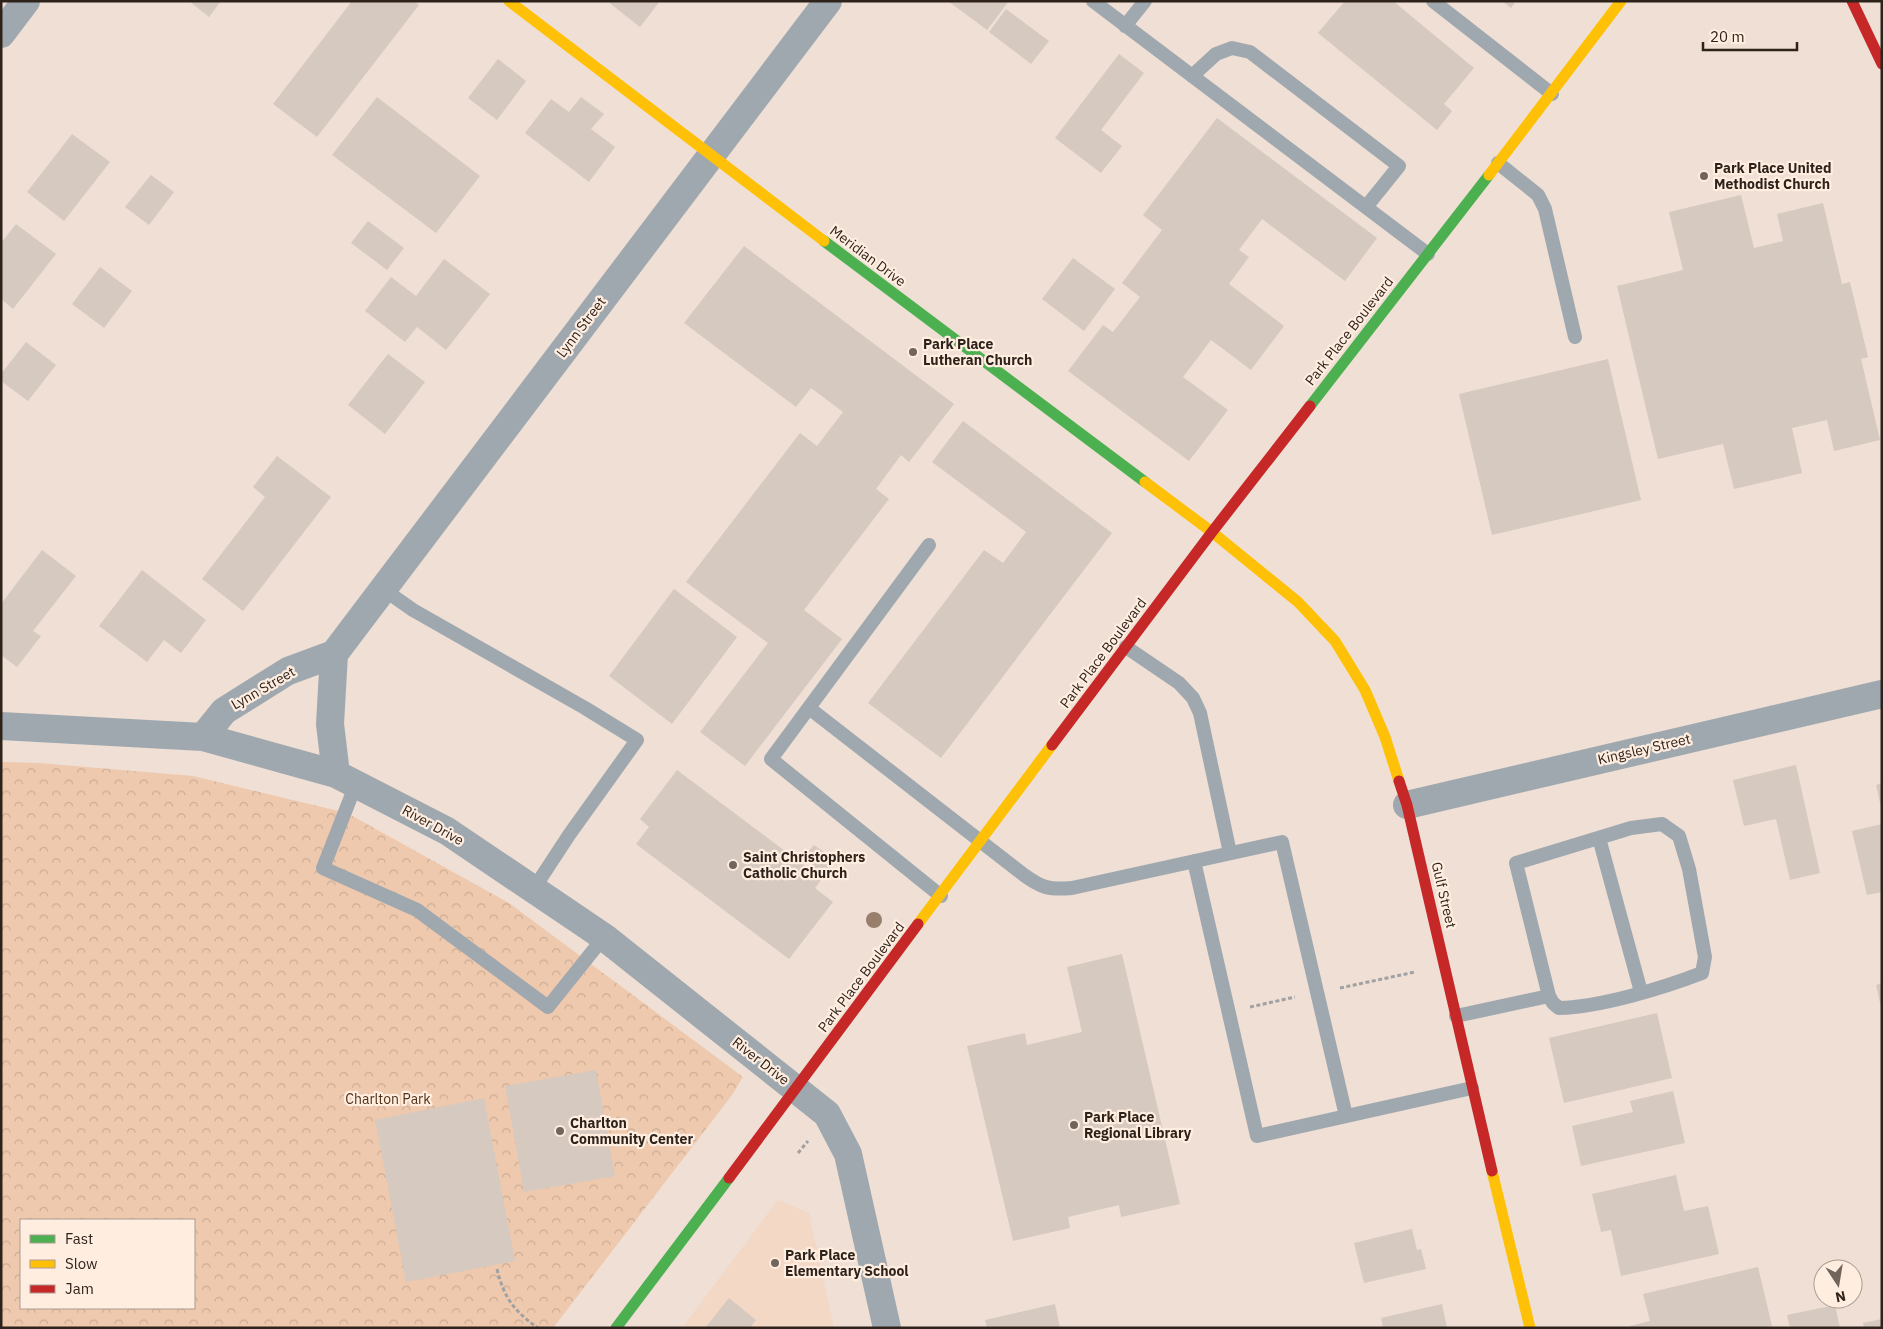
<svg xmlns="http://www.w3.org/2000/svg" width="1883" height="1329" viewBox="0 0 1883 1329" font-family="'IBM Plex Sans',sans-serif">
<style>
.built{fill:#f3d8c5}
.park{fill:url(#park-crowns);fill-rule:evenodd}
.building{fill:#d6c9c0}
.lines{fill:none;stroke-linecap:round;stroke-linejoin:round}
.path{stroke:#a0a1a3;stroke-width:3;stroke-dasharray:4 2.5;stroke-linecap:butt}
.lane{stroke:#a0a8af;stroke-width:14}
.street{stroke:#a0a8af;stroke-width:28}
.fast{stroke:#4caf50;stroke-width:11}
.slow{stroke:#ffc107;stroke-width:11}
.jam{stroke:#c62828;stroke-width:11}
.tree{fill:#987f6c}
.poi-dot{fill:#72655c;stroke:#ffede0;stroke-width:2}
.labels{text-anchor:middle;stroke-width:4.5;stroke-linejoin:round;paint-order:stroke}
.poi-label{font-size:14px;font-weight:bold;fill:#2e231b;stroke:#ffede0;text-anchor:start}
.street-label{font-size:14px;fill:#2e231b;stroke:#ffede0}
.park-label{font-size:14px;fill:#513117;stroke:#ffede0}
</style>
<defs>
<pattern id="park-crowns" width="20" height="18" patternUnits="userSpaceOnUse" patternTransform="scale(1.25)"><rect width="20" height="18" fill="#eec9ae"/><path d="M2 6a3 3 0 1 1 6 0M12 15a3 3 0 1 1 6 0" fill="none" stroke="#ccac95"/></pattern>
</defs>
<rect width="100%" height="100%" fill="#efdfd4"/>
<path class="built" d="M 778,1200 L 809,1213 L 834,1328 L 682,1328 Z"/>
<path class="park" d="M 1,762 L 39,763 L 193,776 L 347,813 L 509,903 L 743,1077 L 732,1095 L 553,1328 L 1,1328 ZM 21,1220 L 194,1220 L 194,1308 L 21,1308 Z"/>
<path class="building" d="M 189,1 L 221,1 L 209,17 Z
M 352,1 L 414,1 L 419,5 L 317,137 L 273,104 Z
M 607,1 L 660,1 L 640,27 Z
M 948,1 L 1009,1 L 987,30 Z
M 1345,1 L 1393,1 L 1474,68 L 1444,104 L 1452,111 L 1437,130 L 1318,33 Z
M 1502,1 L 1516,1 L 1511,8 Z
M 1006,9 L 1049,41 L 1031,64 L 989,32 Z
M 1119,54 L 1144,73 L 1101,130 L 1122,146 L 1101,173 L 1055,138 Z
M 498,59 L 526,81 L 497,120 L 468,98 Z
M 377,97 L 480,176 L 436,233 L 332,155 Z
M 581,97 L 604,114 L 591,129 L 615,147 L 589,182 L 525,133 L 551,99 L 569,112 Z
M 1217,118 L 1377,238 L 1345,281 L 1262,219 L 1239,250 L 1249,257 L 1229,284 L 1284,326 L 1251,370 L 1211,340 L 1183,377 L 1228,410 L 1189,461 L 1068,371 L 1103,325 L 1113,332 L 1140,297 L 1122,283 L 1162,230 L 1143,215 Z
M 72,134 L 110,162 L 64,221 L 27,192 Z
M 151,175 L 174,192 L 149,225 L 125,207 Z
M 1741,195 L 1754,248 L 1783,241 L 1777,214 L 1823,203 L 1842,284 L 1850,282 L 1868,357 L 1861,359 L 1880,440 L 1834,451 L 1827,420 L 1792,428 L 1802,473 L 1734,489 L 1723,444 L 1658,459 L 1617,286 L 1683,270 L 1669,212 Z
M 368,221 L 404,248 L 387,270 L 351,243 Z
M 16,224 L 56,254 L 13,309 L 1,299 L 1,243 Z
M 744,246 L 954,404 L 909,462 L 901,455 L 876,489 L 889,499 L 804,610 L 842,639 L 745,766 L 700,732 L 768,643 L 686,582 L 800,433 L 817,446 L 843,412 L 811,388 L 796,407 L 684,323 Z
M 1073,258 L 1115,289 L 1084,331 L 1042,299 Z
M 444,259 L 490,294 L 446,350 L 417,327 L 405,342 L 365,311 L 391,277 L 416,296 Z
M 100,267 L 132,291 L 104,328 L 72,304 Z
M 26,342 L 56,365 L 28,401 L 1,381 L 1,374 Z
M 388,354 L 425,382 L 385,434 L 348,405 Z
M 1608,359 L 1641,500 L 1492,535 L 1459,394 Z
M 963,421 L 1112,533 L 941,758 L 868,703 L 984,550 L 1003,563 L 1026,532 L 932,462 Z
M 277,456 L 331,497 L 243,611 L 202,579 L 265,497 L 253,487 Z
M 42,550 L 76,576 L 33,631 L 41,636 L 17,667 L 1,655 L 1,604 Z
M 142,570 L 206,620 L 181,653 L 164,640 L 147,662 L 99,626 Z
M 674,589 L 737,637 L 672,724 L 609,676 Z
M 1796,765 L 1820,873 L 1790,880 L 1776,819 L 1744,826 L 1733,780 Z
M 677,770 L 809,869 L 816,859 L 808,852 L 814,845 L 836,860 L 815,888 L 833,902 L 789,959 L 636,844 L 649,827 L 640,819 Z
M 1882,783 L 1882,807 L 1881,807 L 1876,785 Z
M 1882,824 L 1882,892 L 1867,895 L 1852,831 Z
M 1122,954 L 1180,1204 L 1121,1217 L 1119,1205 L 1068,1217 L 1070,1228 L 1013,1241 L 967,1046 L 1025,1033 L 1027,1045 L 1082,1032 L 1067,967 Z
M 1882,983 L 1882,1007 L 1881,1007 L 1876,985 Z
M 1657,1013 L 1672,1078 L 1564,1103 L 1549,1038 Z
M 596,1070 L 615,1176 L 524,1192 L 505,1086 Z
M 1673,1091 L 1685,1143 L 1581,1166 L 1572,1126 L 1633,1112 L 1630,1101 Z
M 484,1098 L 515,1261 L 406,1282 L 375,1120 Z
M 1676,1175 L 1684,1211 L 1708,1206 L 1719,1254 L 1621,1276 L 1611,1230 L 1601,1232 L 1592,1194 Z
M 1412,1229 L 1417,1250 L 1421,1249 L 1426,1269 L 1364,1283 L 1354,1243 Z
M 1758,1267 L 1772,1326 L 1765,1328 L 1630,1328 L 1630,1326 L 1650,1321 L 1643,1294 Z
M 729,1298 L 756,1320 L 750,1328 L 705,1328 Z
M 1055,1304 L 1060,1328 L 987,1328 L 985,1320 Z
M 1442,1304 L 1447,1328 L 1383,1328 L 1381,1318 Z
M 1835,1305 L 1840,1328 L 1790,1328 L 1787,1315 Z
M 1882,1319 L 1882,1328 L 1864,1328 L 1863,1323 Z"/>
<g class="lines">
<path class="path" d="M 1340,988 L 1415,972
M 1250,1007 L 1295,997
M 798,1153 L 808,1141
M 497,1269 C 504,1298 514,1311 538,1328"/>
<path class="lane" d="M 1093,1 L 1428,254
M 1433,1 L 1552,94
M 1125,26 L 1145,1
M 1192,76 L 1216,54 L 1232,48 L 1250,52 L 1399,166 L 1366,207
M 1498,163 L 1538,195 L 1545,209 L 1575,337
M 929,545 L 771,759 L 941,896
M 383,589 L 413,610 L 585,708 L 637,740 L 569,835 L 533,890
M 1126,647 L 1179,683 L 1193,698 L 1200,713 L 1230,853
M 809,708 L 1024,875 C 1042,888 1049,890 1072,888 L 1282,842 L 1346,1116
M 356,784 L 323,868 L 417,910 L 548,1007 L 604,937
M 1599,838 L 1641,992
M 1194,861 L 1257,1136 L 1472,1088
M 1456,1016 L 1549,996 L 1516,863 L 1631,828 L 1662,824 L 1679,836 L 1689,869 L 1705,957 L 1702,973 C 1663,988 1601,1007 1559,1008 L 1553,1003 L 1549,996"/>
<path class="street" d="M 1,34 L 26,1
M 1,726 L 203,737 L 336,774 L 447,831 L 604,937 L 827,1114 L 848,1154 L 887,1328
M 203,737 L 224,711 L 288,671 L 334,654
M 336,774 L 330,724 L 334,654 L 828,1
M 1407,805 L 1882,694"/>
<path class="fast" d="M 824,241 L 1145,482
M 1310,406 L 1489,175
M 616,1328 L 729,1178"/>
<path class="slow" d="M 509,1 L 824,241
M 1489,175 L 1621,1
M 1145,482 L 1212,532 L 1298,602 L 1335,641 L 1365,690 L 1385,737 L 1399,781
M 918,924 L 1052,745
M 1492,1171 L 1530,1328"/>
<path class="jam" d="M 1852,1 L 1882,64
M 1052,745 L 1212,532 L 1310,406
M 1399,781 L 1407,805 L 1492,1171
M 729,1178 L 918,924"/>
</g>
<circle class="tree" cx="874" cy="920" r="8"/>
<g class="poi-dot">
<circle cx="1704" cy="176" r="5"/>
<circle cx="913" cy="352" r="5"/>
<circle cx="733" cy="865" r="5"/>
<circle cx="1074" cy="1125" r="5"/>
<circle cx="560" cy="1131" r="5"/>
<circle cx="775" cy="1263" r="5"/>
</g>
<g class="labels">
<g class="poi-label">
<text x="1714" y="173">Park Place United<tspan x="1714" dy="16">Methodist Church</tspan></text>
<text x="923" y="349">Park Place<tspan x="923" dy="16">Lutheran Church</tspan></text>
<text x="743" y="862">Saint Christophers<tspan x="743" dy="16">Catholic Church</tspan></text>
<text x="1084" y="1122">Park Place<tspan x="1084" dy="16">Regional Library</tspan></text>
<text x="570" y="1128">Charlton<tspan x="570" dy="16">Community Center</tspan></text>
<text x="785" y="1260">Park Place<tspan x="785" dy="16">Elementary School</tspan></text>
</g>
<g class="street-label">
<text transform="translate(868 256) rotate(37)" y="5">Meridian Drive</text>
<text transform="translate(581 327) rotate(-53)" y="5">Lynn Street</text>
<text transform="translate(1349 331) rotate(-52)" y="5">Park Place Boulevard</text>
<text transform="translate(1103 653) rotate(-53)" y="5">Park Place Boulevard</text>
<text transform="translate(263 688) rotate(-30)" y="5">Lynn Street</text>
<text transform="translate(1644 749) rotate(-13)" y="5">Kingsley Street</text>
<text transform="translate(433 825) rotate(29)" y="5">River Drive</text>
<text transform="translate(1444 895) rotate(77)" y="5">Gulf Street</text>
<text transform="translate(861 977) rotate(-53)" y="5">Park Place Boulevard</text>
<text transform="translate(761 1061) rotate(38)" y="5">River Drive</text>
</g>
<g class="park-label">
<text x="388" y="1104">Charlton Park</text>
</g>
</g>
<rect width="1883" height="1329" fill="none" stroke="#2e231b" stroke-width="5"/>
<rect x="20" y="1219" width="175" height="90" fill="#ffede0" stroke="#ab9c91"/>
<rect x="30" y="1235" width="25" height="8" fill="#4caf50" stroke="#ab9c91"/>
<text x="65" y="1244" font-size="15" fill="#2e231b">Fast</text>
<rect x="30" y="1260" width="25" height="8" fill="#ffc107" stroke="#ab9c91"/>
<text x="65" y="1269" font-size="15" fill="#2e231b">Slow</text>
<rect x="30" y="1285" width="25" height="8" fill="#c62828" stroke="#ab9c91"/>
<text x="65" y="1294" font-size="15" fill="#2e231b">Jam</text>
<g transform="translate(1838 1284) rotate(168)"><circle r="24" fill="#ffede0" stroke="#ab9c91"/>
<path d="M0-4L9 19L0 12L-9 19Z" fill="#72655c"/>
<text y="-8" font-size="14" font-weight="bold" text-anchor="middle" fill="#2e231b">N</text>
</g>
<path d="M1703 42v8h94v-8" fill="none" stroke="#2e231b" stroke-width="2.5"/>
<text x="1710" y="42" font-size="15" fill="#2e231b" stroke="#ffede0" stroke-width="4" paint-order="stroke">20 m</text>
</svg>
